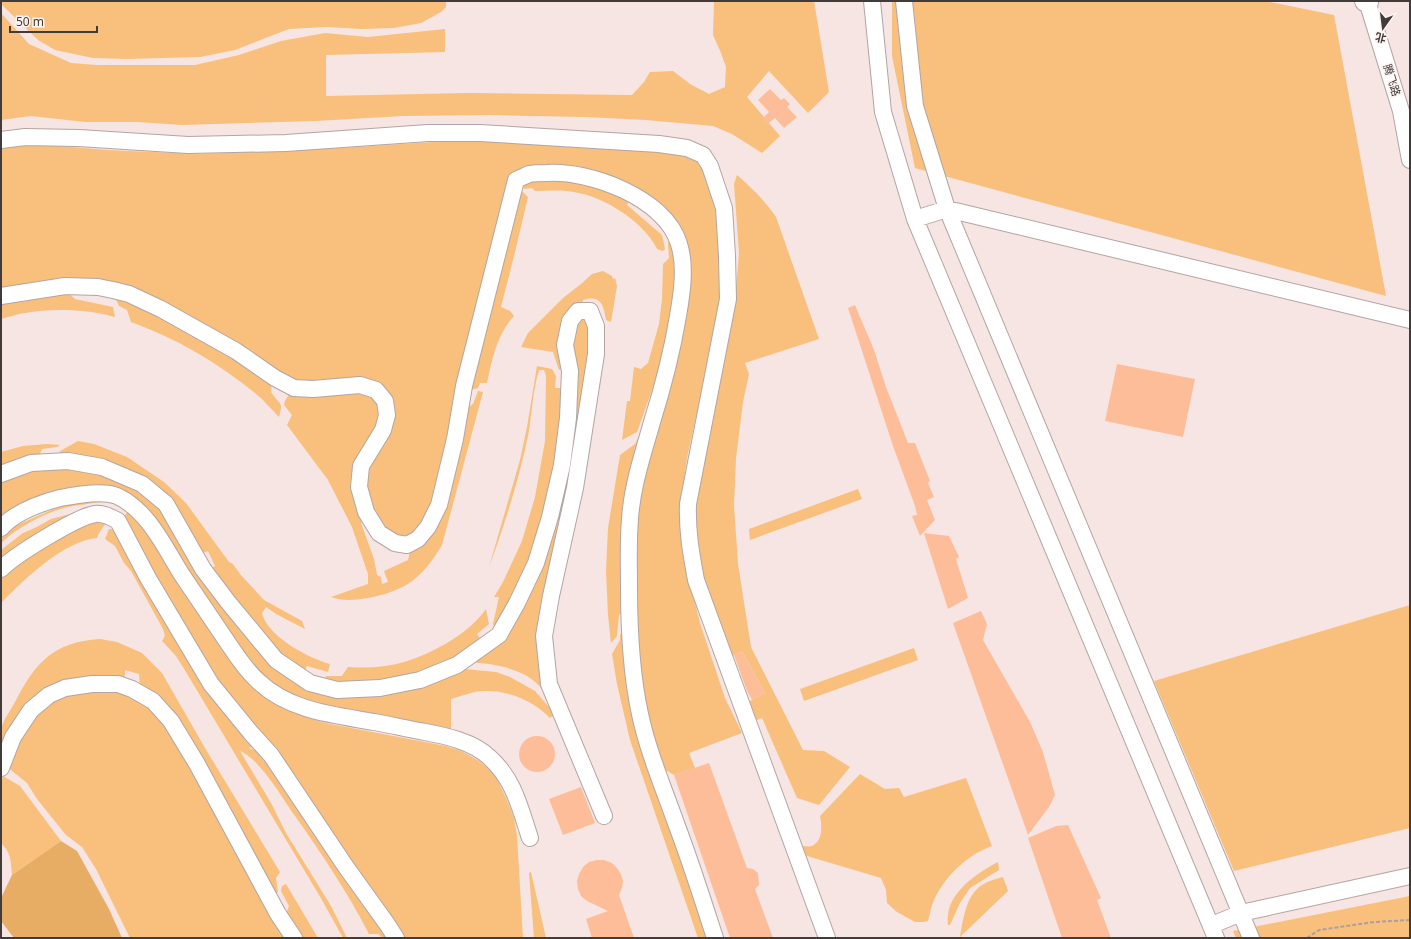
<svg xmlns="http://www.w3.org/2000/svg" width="1411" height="939" viewBox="0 0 1411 939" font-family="'Noto Sans','Noto Sans SC',sans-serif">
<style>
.green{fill:#f9bf7c}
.forest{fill:#e8ad65}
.building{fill:#febd99}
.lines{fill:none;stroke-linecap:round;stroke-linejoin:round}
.minor-casing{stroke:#b4a5a2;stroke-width:18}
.major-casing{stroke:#b4a5a2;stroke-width:22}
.path{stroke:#aca09d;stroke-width:2;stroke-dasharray:4 2;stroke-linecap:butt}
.minor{stroke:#fff;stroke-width:16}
.major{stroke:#fff;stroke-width:20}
.labels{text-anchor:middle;stroke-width:3;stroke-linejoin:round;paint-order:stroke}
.street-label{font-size:11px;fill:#413b3a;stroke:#fef4f2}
</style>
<rect width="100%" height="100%" fill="#f6e5e2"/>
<path class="green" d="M 1,1 L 446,1 L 446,7 L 441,12 L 421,23 L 394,28 L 361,29 L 326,27 L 289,29 L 235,50 L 200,57 L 127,59 L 93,58 L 55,50 L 38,40 L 1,4 Z
M 714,1 L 814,1 L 829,92 L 808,113 L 769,71 L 747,97 L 780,136 L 762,153 L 732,134 L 713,126 L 646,120 L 584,117 L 490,115 L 403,116 L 315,121 L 182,125 L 137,122 L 85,122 L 31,116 L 1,120 L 1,13 L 29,44 L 71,63 L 97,65 L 195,65 L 239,55 L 281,41 L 325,33 L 368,37 L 445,29 L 445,52 L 326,55 L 326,96 L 468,93 L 632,95 L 644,82 L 650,72 L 673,71 L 690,84 L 709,94 L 725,87 L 726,67 L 721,53 L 713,35 Z
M 892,1 L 1265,1 L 1334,15 L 1386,296 L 915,168 L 892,56 Z
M 434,142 L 532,142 L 619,147 L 679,154 L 698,162 L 708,179 L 717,202 L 723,260 L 719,311 L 687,458 L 681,500 L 680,526 L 683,555 L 700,623 L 725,698 L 742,733 L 689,753 L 695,768 L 674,775 L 662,768 L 659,763 L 640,680 L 634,549 L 639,496 L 688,261 L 644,197 L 521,169 L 438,499 L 409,541 L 381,528 L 362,484 L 386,395 L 299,384 L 128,291 L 1,292 L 1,148 L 25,145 L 48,145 L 108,150 L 198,154 L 307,150 Z
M 737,175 C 752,188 765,201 776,217 L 819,339 L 745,363 L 749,374 L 743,402 L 736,458 L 734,506 L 738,564 L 751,647 L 803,750 L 824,751 L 850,767 L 819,805 L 797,798 L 762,718 L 754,721 L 746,706 L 750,701 L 765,693 L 742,651 L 729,658 L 713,617 L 694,540 L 696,494 L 733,314 L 737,278 L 739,253 L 734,184 Z
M 568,176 L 630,199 L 627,205 L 662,235 L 665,249 L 663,251 L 657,249 C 643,220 599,193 566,191 C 556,190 545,191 535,191 L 532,188 L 525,189 L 521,187 L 522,181 Z
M 523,192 L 528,197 L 515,252 L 501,307 L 510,311 L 514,316 C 497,334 492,359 487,383 L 480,383 L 478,388 L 471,390 L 518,194 Z
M 672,236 L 679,276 L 658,390 L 652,390 L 637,432 L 622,440 L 627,401 L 630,401 L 634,367 L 641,369 L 648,363 L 659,324 L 662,299 L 663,264 L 669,258 L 668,243 Z
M 603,271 L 612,276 L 613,279 L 615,278 L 617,286 L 611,322 L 606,320 C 604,306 601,294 583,300 L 566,367 L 559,370 L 553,352 L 521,347 L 528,333 L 563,298 L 581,284 L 592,274 Z
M 65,290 L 75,299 L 113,307 L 115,317 C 89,309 52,308 25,313 C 17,314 9,317 1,319 L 1,300 Z
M 113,293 L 130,299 L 272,381 L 271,392 C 279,405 284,400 279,417 C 271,409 264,400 255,393 C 218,363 176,338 131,322 L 127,310 L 119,306 Z
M 589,317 L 593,349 L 546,608 L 552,699 C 544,691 537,682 527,676 C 511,667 486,662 468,663 L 495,643 L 555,510 L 571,340 L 577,319 Z
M 537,366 L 552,369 L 556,376 L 555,388 L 566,388 L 557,465 L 531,558 L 496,629 L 493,624 L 499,597 L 494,597 L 503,582 L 522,541 L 535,497 L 545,441 L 546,376 L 544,370 L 539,370 C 533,390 532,411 529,431 C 520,476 505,524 489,567 L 520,460 L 527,427 Z
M 291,391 L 338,391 L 374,394 L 382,415 L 352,485 L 353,498 L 356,508 L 363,520 L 361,523 L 374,559 L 377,575 L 381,577 L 382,584 L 388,582 L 384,571 L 408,560 L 410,551 L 420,547 L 464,407 L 469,407 L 473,404 L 478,391 L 483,392 L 442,545 C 434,559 422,575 408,584 C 390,595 351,605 331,597 L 368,584 L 368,574 L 352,527 L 328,480 L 287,425 L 292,415 L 284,405 L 285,401 Z
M 642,431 L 624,610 L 619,615 L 617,636 L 611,643 L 608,615 L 606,571 L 608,528 L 620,455 L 635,444 Z
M 78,441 L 94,444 L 127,457 L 164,482 L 186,503 L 229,562 L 233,564 L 240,574 L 264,600 L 302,621 L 305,629 L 276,614 L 266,607 L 262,613 C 267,636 308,658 330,664 L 328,672 L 307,666 L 303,674 L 279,656 L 212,568 L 215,566 L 208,551 L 202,553 L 169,502 L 60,456 L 60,451 Z
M 47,444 L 60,445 L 57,447 L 42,449 L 38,458 L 1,467 L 1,452 L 23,446 Z
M 75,466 L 132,483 L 163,509 L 220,594 L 316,689 L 464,669 L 496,672 L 510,677 L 535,691 L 555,714 L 550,718 C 534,701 508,690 484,691 C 473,691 462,696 451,699 L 451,734 L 299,701 L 264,678 L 249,661 L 166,536 L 106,486 L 1,520 L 1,476 L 20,470 Z
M 858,489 L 862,499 L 750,540 L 749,529 Z
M 102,500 L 101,502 C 88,504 76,505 64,508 C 42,514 17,528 1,543 L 1,537 L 15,526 L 65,504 Z
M 129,510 L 134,513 L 275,703 C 291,712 307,718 325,723 L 446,746 L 461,751 L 476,759 L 488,768 L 495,775 L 507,800 L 514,818 L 517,836 L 523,938 L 401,938 L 216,684 L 122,519 Z
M 78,512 L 1,566 L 1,550 L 23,533 L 37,527 L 51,519 Z
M 96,519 L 106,521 C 104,528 99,531 97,538 C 63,541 24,580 1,603 L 1,575 L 39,545 Z
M 109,529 L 115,529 L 255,747 L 248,748 L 256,750 L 264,761 L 269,761 L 393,938 L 383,938 L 378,934 L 369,934 C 348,893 322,854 295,816 C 282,798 261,760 240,751 L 271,803 L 286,833 L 331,906 L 347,938 L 343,938 L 322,900 L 186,672 L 176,656 L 162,641 L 165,636 L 163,629 L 131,571 L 124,563 L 115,546 L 105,539 Z
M 1410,605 L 1410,828 L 1234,871 L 1154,681 Z
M 486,609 L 489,624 L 477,634 L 483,643 L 468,653 L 399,681 L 324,682 L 326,676 L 342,676 L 348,667 C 386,670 414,662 447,643 C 462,634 475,624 486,609 Z
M 622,632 L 628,649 L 710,938 L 698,938 L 630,740 L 617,684 L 612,654 L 620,640 L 620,635 Z
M 100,639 L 117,642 L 142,653 L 162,673 L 205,748 L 280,872 L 276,878 L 278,892 L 273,896 L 140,687 L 139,674 L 125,670 L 125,675 L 122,682 L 83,680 L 11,726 L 1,745 C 1,740 0,734 1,729 C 3,720 11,710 15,702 C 35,663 53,642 100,639 Z
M 914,648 L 918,660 L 804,701 L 800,689 Z
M 109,687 L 142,699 L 167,722 L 290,938 L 130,938 L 96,869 L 82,847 L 66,835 L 37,799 L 27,783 L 6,766 L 22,731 L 51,699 Z
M 860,774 L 885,789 L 899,788 L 904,797 L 966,778 L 992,846 C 967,855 945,876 934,900 C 931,906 930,914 928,921 L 924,922 L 915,922 L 897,912 L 887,903 L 886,890 L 881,878 L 807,856 L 803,853 L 802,846 C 804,846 809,847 812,846 C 823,841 822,826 820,816 Z
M 3,776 L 20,786 L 61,841 L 12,875 C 11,862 11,852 1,843 L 1,782 Z
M 998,862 L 999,870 L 970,888 L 960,903 L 950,925 L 948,925 C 944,895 974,875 998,862 Z
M 531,872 L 546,938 L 534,938 L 529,873 Z
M 1003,877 L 1008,891 L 960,937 C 963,920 966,895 982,885 C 988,881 996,879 1003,877 Z
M 286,884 L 318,938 L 299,938 L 286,914 L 289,906 L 281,891 L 282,886 Z
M 1410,896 L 1410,938 L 1236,938 L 1233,931 Z"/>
<path class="forest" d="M 61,841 L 77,851 L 109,909 L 122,938 L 14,938 L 1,921 L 1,898 L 12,875 Z"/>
<path class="building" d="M 770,89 L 781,100 L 784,98 L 790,104 L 787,107 L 797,117 L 784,128 L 775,118 L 768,124 L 763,118 L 769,112 L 758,100 Z
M 855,305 L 874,350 L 886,387 L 908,443 L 915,443 L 930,481 L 928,483 L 934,497 L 927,500 L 935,520 L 920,536 L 912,516 L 917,515 L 915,506 L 893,446 L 848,308 Z
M 1117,364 L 1195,379 L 1183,437 L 1105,421 Z
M 924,533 L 949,536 L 959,557 L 956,559 L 968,598 L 948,609 Z
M 981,611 L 987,624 L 983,640 L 1030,722 L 1043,752 L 1055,795 L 1049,807 L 1028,835 L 953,623 Z
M 742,651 L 765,693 L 752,700 L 747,691 L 734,655 Z
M519 754a18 18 0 1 1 36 0a18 18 0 1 1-36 0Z
M 709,763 L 747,868 L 753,869 L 758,873 L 759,885 L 755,889 L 773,938 L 730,938 L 674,775 Z
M 581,787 L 595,823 L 563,835 L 549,799 Z
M 1068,825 L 1101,898 L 1097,900 L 1111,938 L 1062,938 L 1028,838 L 1056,826 Z
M 597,860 L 604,860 L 612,863 L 617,868 L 621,874 L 623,881 L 622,888 L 619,895 L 634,938 L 592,938 L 586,919 L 608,911 L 587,901 L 581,896 L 578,889 L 577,881 L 579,874 L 583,867 L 589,862 Z"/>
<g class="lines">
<g class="minor-casing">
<path id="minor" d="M 872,1 L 883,112 L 915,219 L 1216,938
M 904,1 L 915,106 L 947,209 L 1251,938
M 1367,1 L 1401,111 L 1410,160
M 1,140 L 25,137 L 79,138 L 188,145 L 286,143 L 428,133 L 480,133 L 659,144 L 687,148 L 703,155 L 710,166 L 724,208 L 727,256 L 728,299 L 688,504 C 687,531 691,553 696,580 L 827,938
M 915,219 L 947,209 L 1410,320
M 1,296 L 65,286 L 98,287 L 113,290 L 129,294 L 161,309 L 236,351 L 275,378 L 294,388 L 313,389 L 360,385 L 376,390 L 385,401 L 387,415 L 383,430 L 361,466 L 359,487 L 366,512 L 379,533 L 395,543 L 407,545 L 418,539 L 428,527 L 439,505 L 455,439 L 464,386 L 516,180 C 520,178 525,176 529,174 C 534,173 541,173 547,173 C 589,170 666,198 679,244 C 686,266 682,293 678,316 C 672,352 663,387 652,422 C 643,454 632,486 630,519 C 628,542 629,565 629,587 C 629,629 631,673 640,714 C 648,752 664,789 677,826 C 691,863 703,901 715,938
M 1,474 L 31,463 L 68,461 L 102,467 L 142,484 L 166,504 L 203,569 L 228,602 L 276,660 L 310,683 L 337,690 L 380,688 L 420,680 L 457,665 L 499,635 L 517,603 L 536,563 L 550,517 L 562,465 L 568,418 L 570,371 L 565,345 L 570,321 L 578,311 L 590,311 L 596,326 L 596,354 L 575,488 L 551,596 L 544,636 L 549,684 L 604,816
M 1,528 C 15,512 41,503 60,498 C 75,495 103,490 117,496 C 148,510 165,548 182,575 C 198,599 214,622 230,646 C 238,658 247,671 258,681 C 289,711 334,715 374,722 C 391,725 408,729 425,732 C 447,736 473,742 489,757 C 514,779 520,808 530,838
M 1,569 C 15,555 76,517 95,514 C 103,513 111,517 118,521 L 148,578 L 211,684 L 251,733 L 271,755 L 346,867 L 387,924 L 396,938
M 1,768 L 13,737 L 31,710 L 49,695 L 65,688 L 92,684 L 118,684 L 132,689 L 153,701 L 171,721 L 197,764 L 278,914 L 294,938
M 1212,925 L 1241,913 L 1410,876"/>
</g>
<g class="major-casing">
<path id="major" d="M 1365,1 L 1368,2"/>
</g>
<path class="path" d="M 1307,938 L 1319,930 L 1374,922 L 1410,920"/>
<use href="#minor" class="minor"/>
<use href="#major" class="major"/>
</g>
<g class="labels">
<g class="street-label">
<text transform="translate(1392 80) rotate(73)" y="4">腾飞路</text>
</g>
</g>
<rect width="1411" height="939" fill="none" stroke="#413b3a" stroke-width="4"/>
<g transform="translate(1383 28) rotate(194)" stroke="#fef4f2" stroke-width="3" paint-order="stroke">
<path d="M0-3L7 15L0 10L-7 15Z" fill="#413b3a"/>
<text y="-6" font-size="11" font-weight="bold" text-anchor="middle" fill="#413b3a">北</text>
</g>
<path d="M10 26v6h87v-6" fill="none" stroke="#413b3a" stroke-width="2"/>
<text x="16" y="26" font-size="12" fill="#413b3a" stroke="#fef4f2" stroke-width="3" paint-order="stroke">50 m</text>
</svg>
